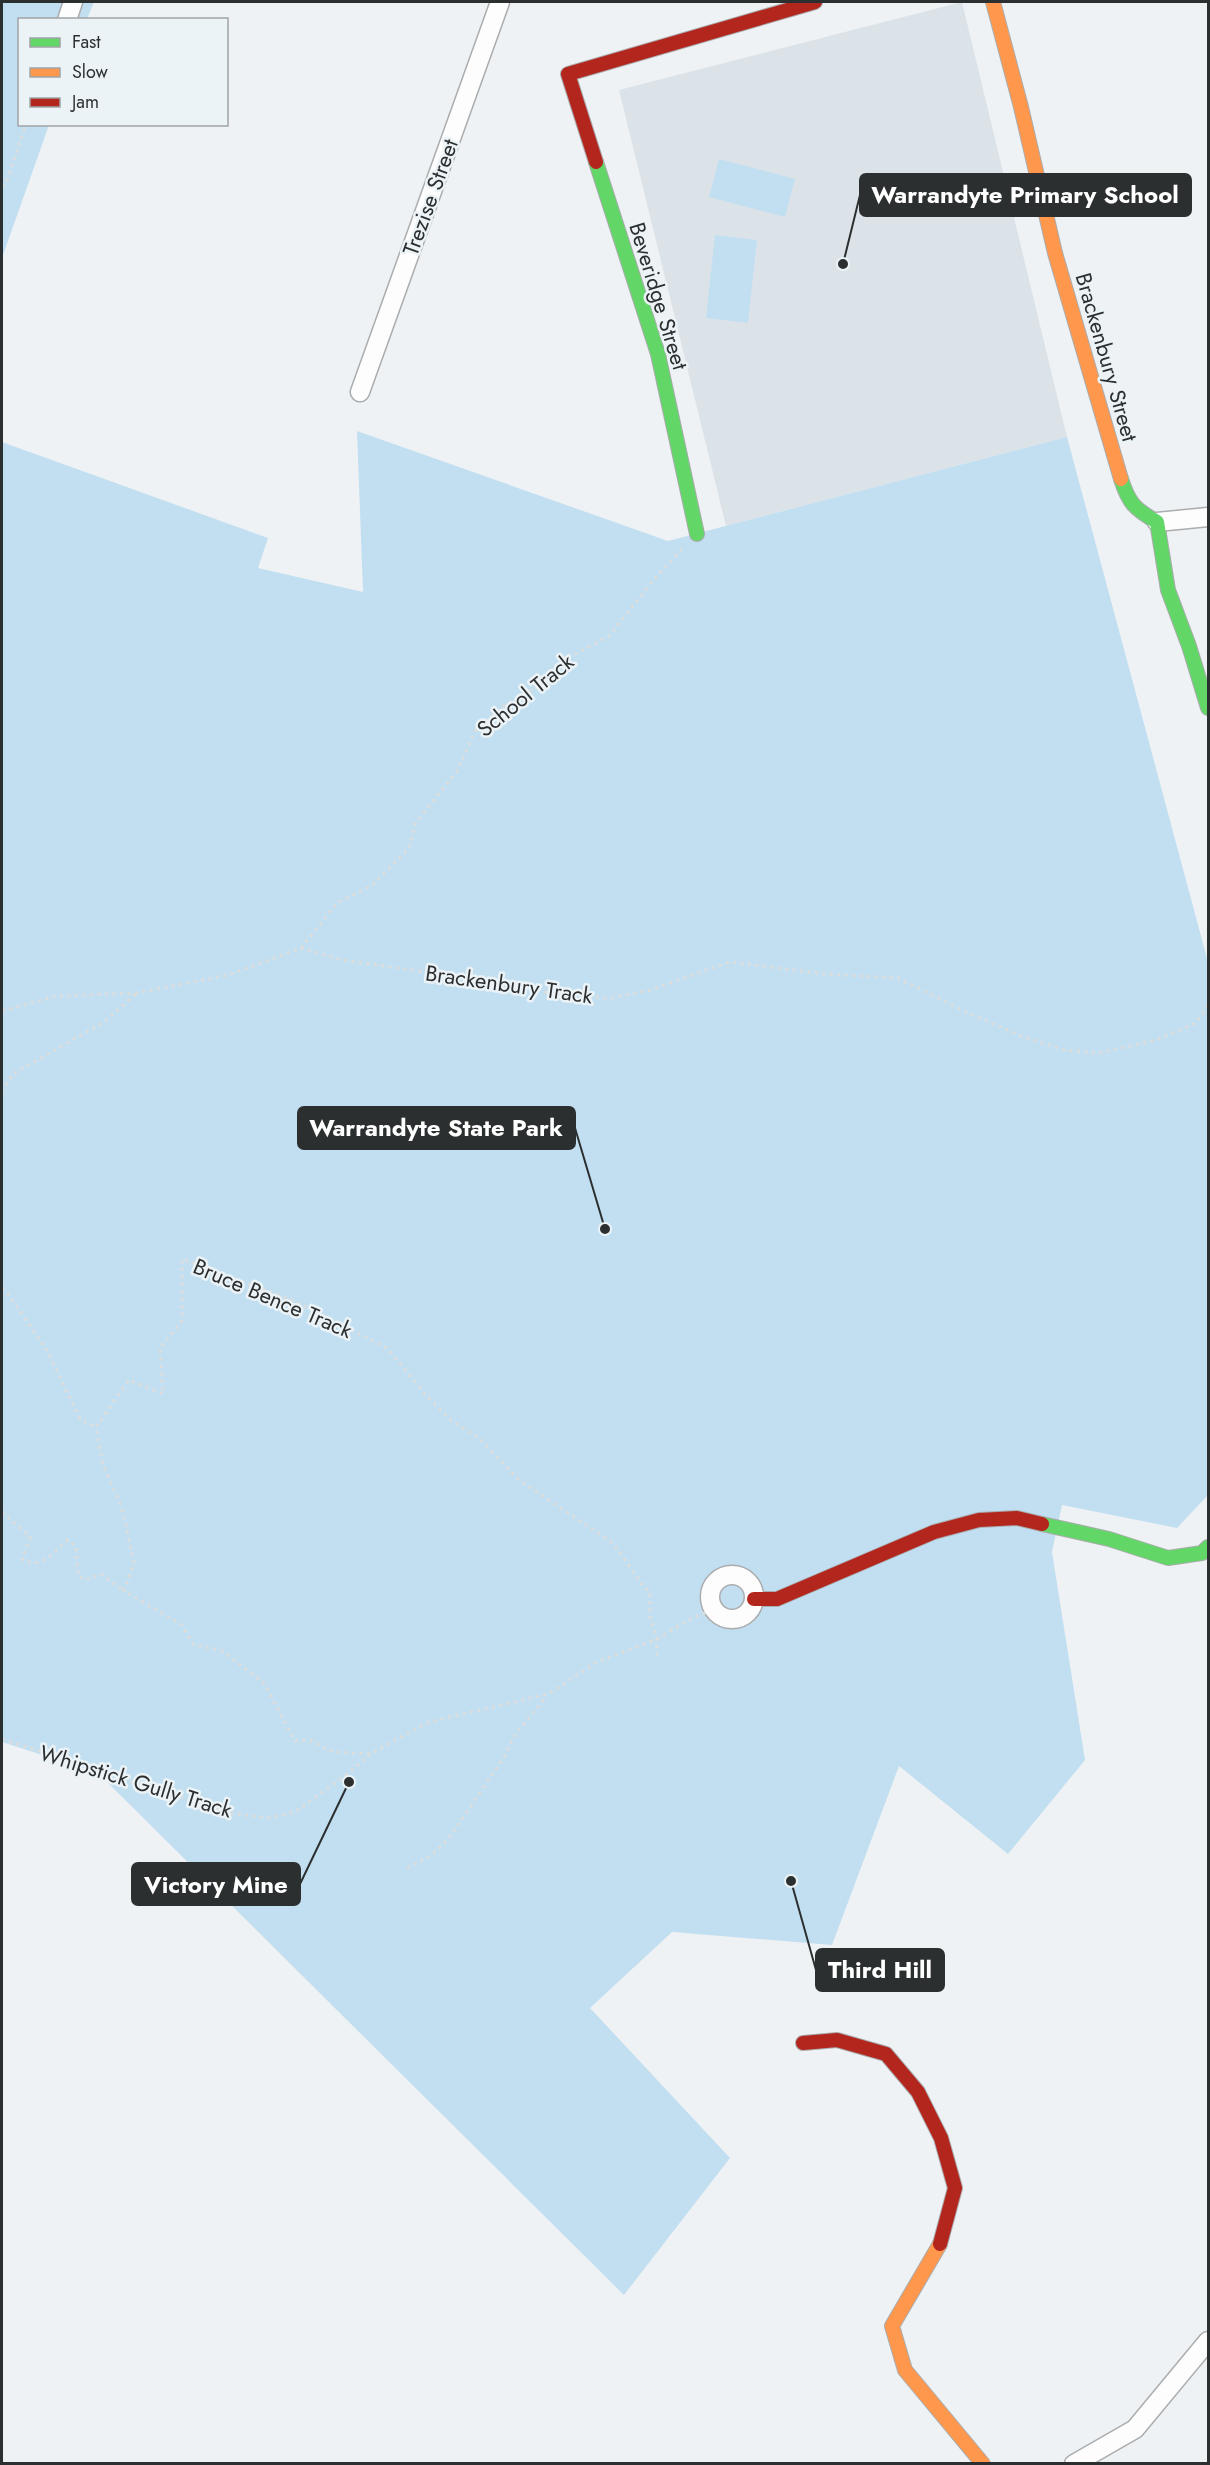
<svg xmlns="http://www.w3.org/2000/svg" width="1210" height="2465" viewBox="0 0 1210 2465" font-family="Jost,sans-serif">
<style>
.built{fill:#dbe3e9}
.green{fill:#c2dff1}
.lines{fill:none;stroke-linecap:round;stroke-linejoin:round}
.street-casing{stroke:#aaacae;stroke-width:21}
.fast-casing{stroke:#aaacae;stroke-width:16}
.slow-casing{stroke:#aaacae;stroke-width:16}
.jam-casing{stroke:#aaacae;stroke-width:16}
.path{stroke:#dbdddd;stroke-width:3;stroke-dasharray:3 4.5;stroke-linecap:butt}
.street{stroke:#fdfdfd;stroke-width:18}
.fast{stroke:#63d668;stroke-width:14}
.slow{stroke:#ff974d;stroke-width:14}
.jam{stroke:#b3261e;stroke-width:14}
.labels{text-anchor:middle;stroke-width:5;stroke-linejoin:round;paint-order:stroke}
.street-label{font-size:22px;fill:#2c2f30;stroke:#ecf3f7}
.leader{fill:none;stroke:#2c2f30;stroke-width:2}
.callout-dot{fill:#2c2f30;stroke:#ecf3f7;stroke-width:2}
.callout{fill:#2c2f30;stroke:#2c2f30;stroke-width:2}
.callout-label{font-size:24px;text-anchor:middle;font-weight:bold;fill:#fff}
</style>
<rect width="100%" height="100%" fill="#eff2f4"/>
<path class="built" d="M 962,2 L 1067,437 L 726,526 L 619,90 Z"/>
<path class="green" d="M 2,2 L 94,2 L 87,19 L 20,20 L 20,124 L 49,125 L 2,258 Z
M 719,159 L 795,179 L 785,217 L 709,197 Z
M 715,235 L 757,240 L 748,323 L 706,318 Z
M 357,431 L 668,541 L 1067,437 L 1208,962 L 1208,1495 L 1177,1528 L 1062,1505 L 1052,1552 L 1085,1760 L 1008,1854 L 899,1766 L 832,1945 L 672,1932 L 590,2008 L 730,2158 L 624,2295 L 98,1773 L 2,1742 L 2,442 L 268,538 L 258,568 L 363,592 Z"/>
<g class="lines">
<g class="street-casing">
<path id="street" d="M 67,20 L 73,2
M 360,392 L 500,2
M 1157,522 L 1208,517
M710 1597a22 22 0 1 1 44 0a22 22 0 1 1-44 0Z
M 1074,2464 L 1135,2429 L 1208,2341"/>
</g>
<g class="fast-casing">
<path id="fast" d="M 596,162 L 658,354 L 697,534
M 1121,479 C 1129,504 1135,509 1157,522 L 1168,590 L 1189,646 L 1208,708
M 1042,1524 L 1109,1539 L 1168,1558 L 1202,1553 L 1208,1547"/>
</g>
<g class="slow-casing">
<path id="slow" d="M 993,2 L 1021,107 L 1055,253 L 1121,479
M 940,2244 L 892,2326 L 905,2370 L 983,2464"/>
</g>
<g class="jam-casing">
<path id="jam" d="M 596,162 L 568,74 L 815,2
M 754,1599 L 777,1599 L 934,1532 L 979,1520 L 1017,1518 L 1042,1524
M 803,2043 L 837,2040 L 886,2054 L 918,2092 L 941,2138 L 955,2188 L 940,2244"/>
</g>
<path class="path" d="M 2,186 L 6,184 L 26,124
M 301,948 L 337,903 L 371,886 L 409,848 L 415,824 L 457,771 L 475,731 L 505,705 L 537,687 L 557,664 L 609,636 L 656,577 L 682,549
M 2,1011 L 56,996 L 137,993 L 228,975 L 301,948 L 343,960 L 500,983 L 565,996 L 611,998 L 650,990 L 730,962 L 824,974 L 898,978 L 968,1013 L 1019,1035 L 1064,1050 L 1099,1053 L 1156,1040 L 1196,1023 L 1208,1006
M 2,1092 L 13,1074 L 104,1022 L 137,993
M 2,1288 L 8,1294 L 47,1350 L 80,1419 L 96,1427
M 2,1512 L 30,1537 L 22,1559 C 40,1571 54,1552 68,1540 L 76,1547 L 78,1576 L 85,1580 L 101,1574 L 124,1591
M 2,1739 L 229,1813 L 268,1818 L 295,1812 L 350,1772 L 370,1754 L 429,1722 L 548,1694 L 597,1662 L 657,1639 L 688,1620 L 714,1609
M 370,1754 L 334,1752 L 309,1740 L 295,1741 L 264,1683 L 222,1651 L 193,1644 L 182,1625 L 124,1591 L 134,1563 L 122,1508 L 103,1465 L 96,1427 L 129,1380 L 163,1394 L 160,1348 L 182,1321 L 182,1259 L 292,1300 L 387,1348 L 425,1394 L 451,1420 L 481,1440 L 519,1480 L 613,1543 L 644,1587 L 650,1591 L 650,1617 L 657,1639 L 657,1659
M 407,1868 L 432,1855 L 450,1837 L 504,1757 L 514,1736 L 547,1696"/>
<use href="#street" class="street"/>
<use href="#fast" class="fast"/>
<use href="#slow" class="slow"/>
<use href="#jam" class="jam"/>
</g>
<g class="labels">
<g class="street-label">
<text transform="translate(430 197) rotate(-70)" y="8">Trezise Street</text>
<text transform="translate(659 296) rotate(73)" y="8">Beveridge Street</text>
<text transform="translate(1107 357) rotate(74)" y="8">Brackenbury Street</text>
<text transform="translate(525 695) rotate(-39)" y="8">School Track</text>
<text transform="translate(509 984) rotate(8)" y="8">Brackenbury Track</text>
<text transform="translate(273 1298) rotate(23)" y="8">Bruce Bence Track</text>
<text transform="translate(136 1781) rotate(17)" y="8">Whipstick Gully Track</text>
</g>
</g>
<path class="leader" d="M843 264L860 195M605 1229L575 1128M349 1782L300 1884M791 1881L816 1970"/>
<g class="callout-dot">
<circle cx="843" cy="264" r="6"/>
<circle cx="605" cy="1229" r="6"/>
<circle cx="349" cy="1782" r="6"/>
<circle cx="791" cy="1881" r="6"/>
</g>
<g class="callout">
<rect x="860" y="174" width="331" height="42" rx="6"/>
<rect x="298" y="1107" width="277" height="42" rx="6"/>
<rect x="132" y="1863" width="168" height="42" rx="6"/>
<rect x="816" y="1949" width="128" height="42" rx="6"/>
</g>
<g class="callout-label">
<text x="1025" y="203">Warrandyte Primary School</text>
<text x="436" y="1136">Warrandyte State Park</text>
<text x="216" y="1893">Victory Mine</text>
<text x="880" y="1978">Third Hill</text>
</g>
<rect width="1210" height="2465" fill="none" stroke="#2c2f30" stroke-width="6"/>
<rect x="18" y="18" width="210" height="108" fill="#ecf3f7" stroke="#9fa5a7" stroke-width="1.5"/>
<rect x="30" y="38" width="30" height="9" fill="#63d668" stroke="#9fa5a7" stroke-width="1.5"/>
<text x="72" y="48" font-size="18" fill="#2c2f30">Fast</text>
<rect x="30" y="68" width="30" height="9" fill="#ff974d" stroke="#9fa5a7" stroke-width="1.5"/>
<text x="72" y="78" font-size="18" fill="#2c2f30">Slow</text>
<rect x="30" y="98" width="30" height="9" fill="#b3261e" stroke="#9fa5a7" stroke-width="1.5"/>
<text x="72" y="108" font-size="18" fill="#2c2f30">Jam</text>
</svg>
